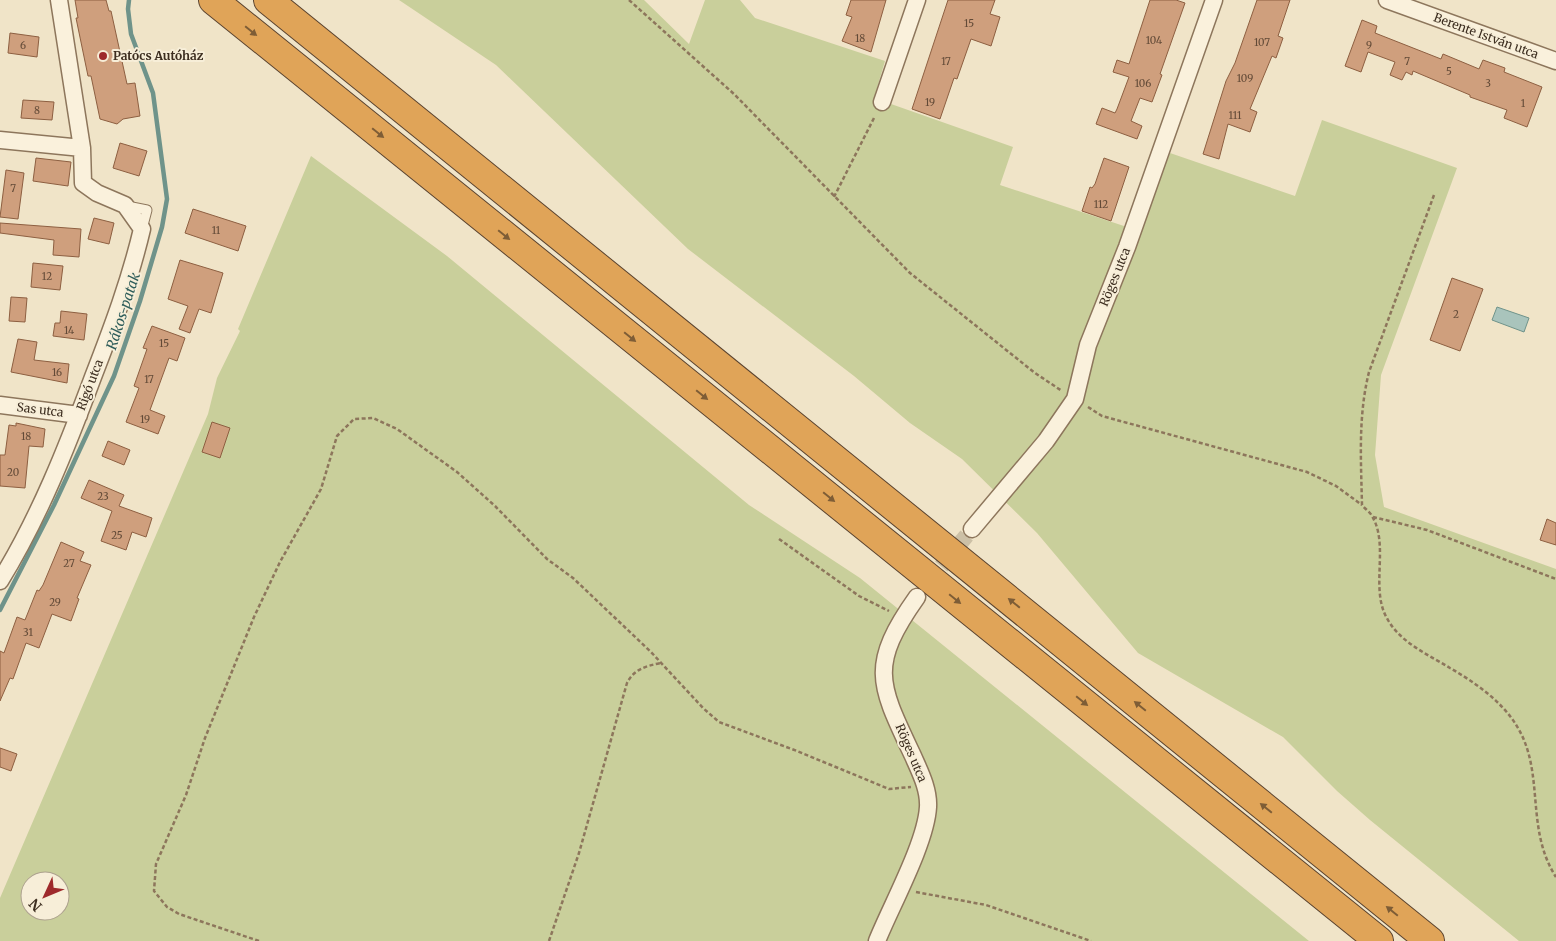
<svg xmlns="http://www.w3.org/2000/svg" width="1556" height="941" viewBox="0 0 1556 941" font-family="Merriweather,serif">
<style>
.green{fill:#c9cf9b;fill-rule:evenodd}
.water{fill:#a9c4bc;stroke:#6f938a}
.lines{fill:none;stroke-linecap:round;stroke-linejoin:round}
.stream{stroke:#6f938a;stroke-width:4.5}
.building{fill:#cf9f7d;stroke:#8d5f41}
.street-tunnel{stroke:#ccc0a6;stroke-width:16;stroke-dasharray:16 8;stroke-linecap:butt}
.lane-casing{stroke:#8d765c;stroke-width:11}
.street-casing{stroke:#8d765c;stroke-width:19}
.highway-casing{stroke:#5b4430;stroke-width:30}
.path{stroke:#8d765c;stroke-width:2.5;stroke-dasharray:4 2.5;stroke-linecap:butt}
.lane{stroke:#faf1dc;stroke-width:9}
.street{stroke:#faf1dc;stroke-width:16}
.highway{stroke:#e0a458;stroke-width:28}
.oneway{fill:#7e5d36}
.poi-dot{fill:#9e2a2b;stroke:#f7eed8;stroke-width:2}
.labels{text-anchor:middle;stroke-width:4;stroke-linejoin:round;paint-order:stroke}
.number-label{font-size:10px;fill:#624a37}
.street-label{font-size:12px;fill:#3d2e20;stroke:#f7eed8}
.poi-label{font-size:12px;font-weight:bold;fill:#3d2e20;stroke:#f7eed8;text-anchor:start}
.water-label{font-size:14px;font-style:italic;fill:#2f5d5a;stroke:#f7eed8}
</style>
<rect width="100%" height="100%" fill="#f0e4c8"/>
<path class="green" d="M 399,0 L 644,0 L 689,44 L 705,0 L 740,0 L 755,18 L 885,61 L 874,98 L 1013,147 L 1000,185 L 1139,231 L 1170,153 L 1295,196 L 1322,120 L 1457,168 L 1381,375 L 1375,455 L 1384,507 L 1556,569 L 1556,941 L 1519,941 L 1370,820 L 1337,791 L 1283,737 L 1138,653 L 1037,533 L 962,459 L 910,423 L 854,376 L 688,249 L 496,65 Z
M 311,156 L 447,256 L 749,505 L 860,578 L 1309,941 L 0,941 L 0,898 L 208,414 L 217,378 L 240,331 L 238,329 ZM 30,881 L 60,881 L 60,911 L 30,911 Z"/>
<path class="water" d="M 1497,307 L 1529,318 L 1524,332 L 1492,320 Z"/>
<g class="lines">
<path class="stream" d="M 0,610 L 54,505 L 114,376 L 140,301 L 162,227 L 167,199 L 153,93 L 131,34 L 128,9 L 129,0"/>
</g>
<path class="building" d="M 75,0 L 106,0 L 109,11 L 111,11 L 127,84 L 135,83 L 140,116 L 123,119 L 117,124 L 100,119 L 91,76 L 88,76 L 76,18 L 78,18 Z
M 851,0 L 886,0 L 871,52 L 842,41 L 852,17 L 846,15 Z
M 948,0 L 995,0 L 990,14 L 1000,17 L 991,46 L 971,39 L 957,79 L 954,78 L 940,119 L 912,109 Z
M 1150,0 L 1176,0 L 1185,3 L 1160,74 L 1162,75 L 1152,102 L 1140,98 L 1131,121 L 1142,126 L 1137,139 L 1096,124 L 1102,108 L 1115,113 L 1117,109 L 1129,77 L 1113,72 L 1117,60 L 1129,64 Z
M 1257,0 L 1290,0 L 1278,36 L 1283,38 L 1276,58 L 1272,56 L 1250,109 L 1257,112 L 1250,132 L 1228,124 L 1219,159 L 1203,154 L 1226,81 L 1235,63 Z
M 1362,20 L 1377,26 L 1375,33 L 1441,59 L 1443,54 L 1479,69 L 1483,60 L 1505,68 L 1504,72 L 1542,87 L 1527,127 L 1504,118 L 1507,110 L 1470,97 L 1470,95 L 1413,71 L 1412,75 L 1406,72 L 1402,80 L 1390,75 L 1395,62 L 1368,52 L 1361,72 L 1345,66 Z
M 10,33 L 39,37 L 37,57 L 8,53 Z
M 23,100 L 54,102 L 52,120 L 21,118 Z
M 120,143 L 147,151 L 139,176 L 113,168 Z
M 36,158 L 71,162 L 68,186 L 33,181 Z
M 1104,158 L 1129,167 L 1111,221 L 1082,211 L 1090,187 L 1092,188 L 1095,184 Z
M 6,170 L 24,173 L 18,219 L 0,217 Z
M 193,209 L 246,226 L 238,251 L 185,233 Z
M 94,218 L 114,223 L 109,244 L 88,239 Z
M 0,223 L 81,229 L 79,257 L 53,255 L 54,240 L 0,233 Z
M 180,260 L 223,273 L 211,313 L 199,309 L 190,333 L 179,329 L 188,306 L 168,299 Z
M 33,263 L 63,266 L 60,290 L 31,287 Z
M 1452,278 L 1483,289 L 1460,351 L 1430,340 Z
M 11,297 L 27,298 L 25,322 L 9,321 Z
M 61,311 L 87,314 L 84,340 L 53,336 L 55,323 L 60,323 Z
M 152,326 L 185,338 L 177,361 L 169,358 L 150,410 L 165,416 L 158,434 L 126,422 L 139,388 L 134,386 L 147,349 L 143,348 Z
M 18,339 L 37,342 L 34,360 L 69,364 L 67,383 L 11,372 Z
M 212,422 L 230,428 L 220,458 L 202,452 Z
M 16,423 L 45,429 L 43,447 L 29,446 L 25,488 L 0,486 L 0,455 L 5,455 L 9,425 L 16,426 Z
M 108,441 L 130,450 L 124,465 L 102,456 Z
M 89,480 L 124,495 L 119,506 L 152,518 L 146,537 L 132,532 L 126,550 L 101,541 L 112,511 L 81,498 Z
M 1547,519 L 1556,523 L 1556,545 L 1540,540 Z
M 61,542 L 84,552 L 80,561 L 91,565 L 77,598 L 79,599 L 71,621 L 52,614 L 39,648 L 26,643 L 13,679 L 10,678 L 0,701 L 0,651 L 4,653 L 17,617 L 25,620 L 37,590 L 39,591 L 43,585 Z
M 0,748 L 17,754 L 11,771 L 0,767 Z"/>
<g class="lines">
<path class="street-tunnel" d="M 926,585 L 972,529"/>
<g class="lane-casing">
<path id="lane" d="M 127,206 L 147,210 L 142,229"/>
</g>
<g class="street-casing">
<path id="street" d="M 1387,0 L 1556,61
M 882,102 L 917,0
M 0,140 L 82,148
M 0,405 L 79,415
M 972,529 L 1046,441 L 1075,399 L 1088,345 L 1127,247 L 1214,0
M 0,581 C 39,518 67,447 93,377 C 112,328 130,280 142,229 L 125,205 L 97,193 L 83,183 L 82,148 L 59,0
M 877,941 C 891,906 926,843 928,807 C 929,789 920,772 913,756 C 879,684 868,666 917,597"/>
</g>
<g class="highway-casing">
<path id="highway" d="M 213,0 L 1379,941
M 268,0 L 1430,941"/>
</g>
<path class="path" d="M 629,0 L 734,94 L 910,273 L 1035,373 L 1062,391
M 1434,195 L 1369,372 C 1358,416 1361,460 1362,505 C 1365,509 1370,512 1372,516 C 1390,546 1369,590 1388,620 C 1401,643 1429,655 1450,668 C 1476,683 1503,702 1518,728 C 1545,774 1525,829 1556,877
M 834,197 L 875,116
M 1088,407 L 1102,416 L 1307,472 L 1336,486 L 1362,505
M 1373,517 L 1427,530 L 1556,579
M 779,539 L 859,596 L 889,611
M 916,892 L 986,905 L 1091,941
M 259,941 L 179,914 L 167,907 L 154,891 L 156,864 L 186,795 L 205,738 L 254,617 L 280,562 L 321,489 L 337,436 L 354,419 L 373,418 L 397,429 L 457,472 L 495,506 L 547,559 L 573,578 L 651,652 L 703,708 L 719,722 L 797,751 L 889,789 L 911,787
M 549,941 L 579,853 L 627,683 C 634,669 646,666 661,663"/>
<use href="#lane" class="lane"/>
<use href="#street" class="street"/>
<use href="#highway" class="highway"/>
</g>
<defs><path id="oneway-solid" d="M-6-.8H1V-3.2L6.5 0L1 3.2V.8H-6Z" transform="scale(1.25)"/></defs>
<g class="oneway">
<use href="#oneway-solid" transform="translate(251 31) rotate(39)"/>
<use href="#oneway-solid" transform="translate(378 133) rotate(39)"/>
<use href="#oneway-solid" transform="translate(504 235) rotate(39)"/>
<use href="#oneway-solid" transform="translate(630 337) rotate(39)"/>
<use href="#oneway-solid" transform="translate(702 395) rotate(39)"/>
<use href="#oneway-solid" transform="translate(829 497) rotate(39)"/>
<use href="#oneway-solid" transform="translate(955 599) rotate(39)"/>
<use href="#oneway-solid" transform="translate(1014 603) rotate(-141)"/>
<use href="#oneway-solid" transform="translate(1082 701) rotate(39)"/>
<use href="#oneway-solid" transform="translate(1140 706) rotate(-141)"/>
<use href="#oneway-solid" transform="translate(1266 808) rotate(-141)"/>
<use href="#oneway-solid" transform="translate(1392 911) rotate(-141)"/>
</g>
<circle class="poi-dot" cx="103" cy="56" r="5"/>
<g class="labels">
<g class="number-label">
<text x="969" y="27">15</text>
<text x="860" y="42">18</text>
<text x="1154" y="44">104</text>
<text x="1262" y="46">107</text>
<text x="23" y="49">6</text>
<text x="1369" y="49">9</text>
<text x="946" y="65">17</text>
<text x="1407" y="65">7</text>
<text x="1449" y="75">5</text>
<text x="1245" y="82">109</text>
<text x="1143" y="87">106</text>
<text x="1488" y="87">3</text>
<text x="930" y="106">19</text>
<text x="1523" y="107">1</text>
<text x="37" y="114">8</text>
<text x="1235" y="119">111</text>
<text x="13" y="192">7</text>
<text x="1101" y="208">112</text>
<text x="216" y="234">11</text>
<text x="47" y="280">12</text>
<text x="1456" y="318">2</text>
<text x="69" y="334">14</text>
<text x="164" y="347">15</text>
<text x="57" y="376">16</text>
<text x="149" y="383">17</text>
<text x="145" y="423">19</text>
<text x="26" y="440">18</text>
<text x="13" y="476">20</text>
<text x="103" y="500">23</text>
<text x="117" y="539">25</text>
<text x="69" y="567">27</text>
<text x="55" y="606">29</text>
<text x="28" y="636">31</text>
</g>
<g class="street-label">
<text transform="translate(1486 36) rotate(20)" y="4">Berente István utca</text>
<text transform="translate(1115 277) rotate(-68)" y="4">Röges utca</text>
<text transform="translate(90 385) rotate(-69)" y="4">Rigó utca</text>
<text transform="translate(40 410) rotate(7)" y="4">Sas utca</text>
<text transform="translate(911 753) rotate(67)" y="4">Röges utca</text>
</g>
<g class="poi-label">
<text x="113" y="60">Patócs Autóház</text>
</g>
<g class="water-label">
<text transform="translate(123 311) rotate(-72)" y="5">Rákos-patak</text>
</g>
</g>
<g transform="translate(45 896) rotate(226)"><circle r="24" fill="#f7eed8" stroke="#ada18e"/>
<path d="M0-4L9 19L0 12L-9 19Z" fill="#9e2a2b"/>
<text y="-8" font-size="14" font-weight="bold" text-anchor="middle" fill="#3d2e20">N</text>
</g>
</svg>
